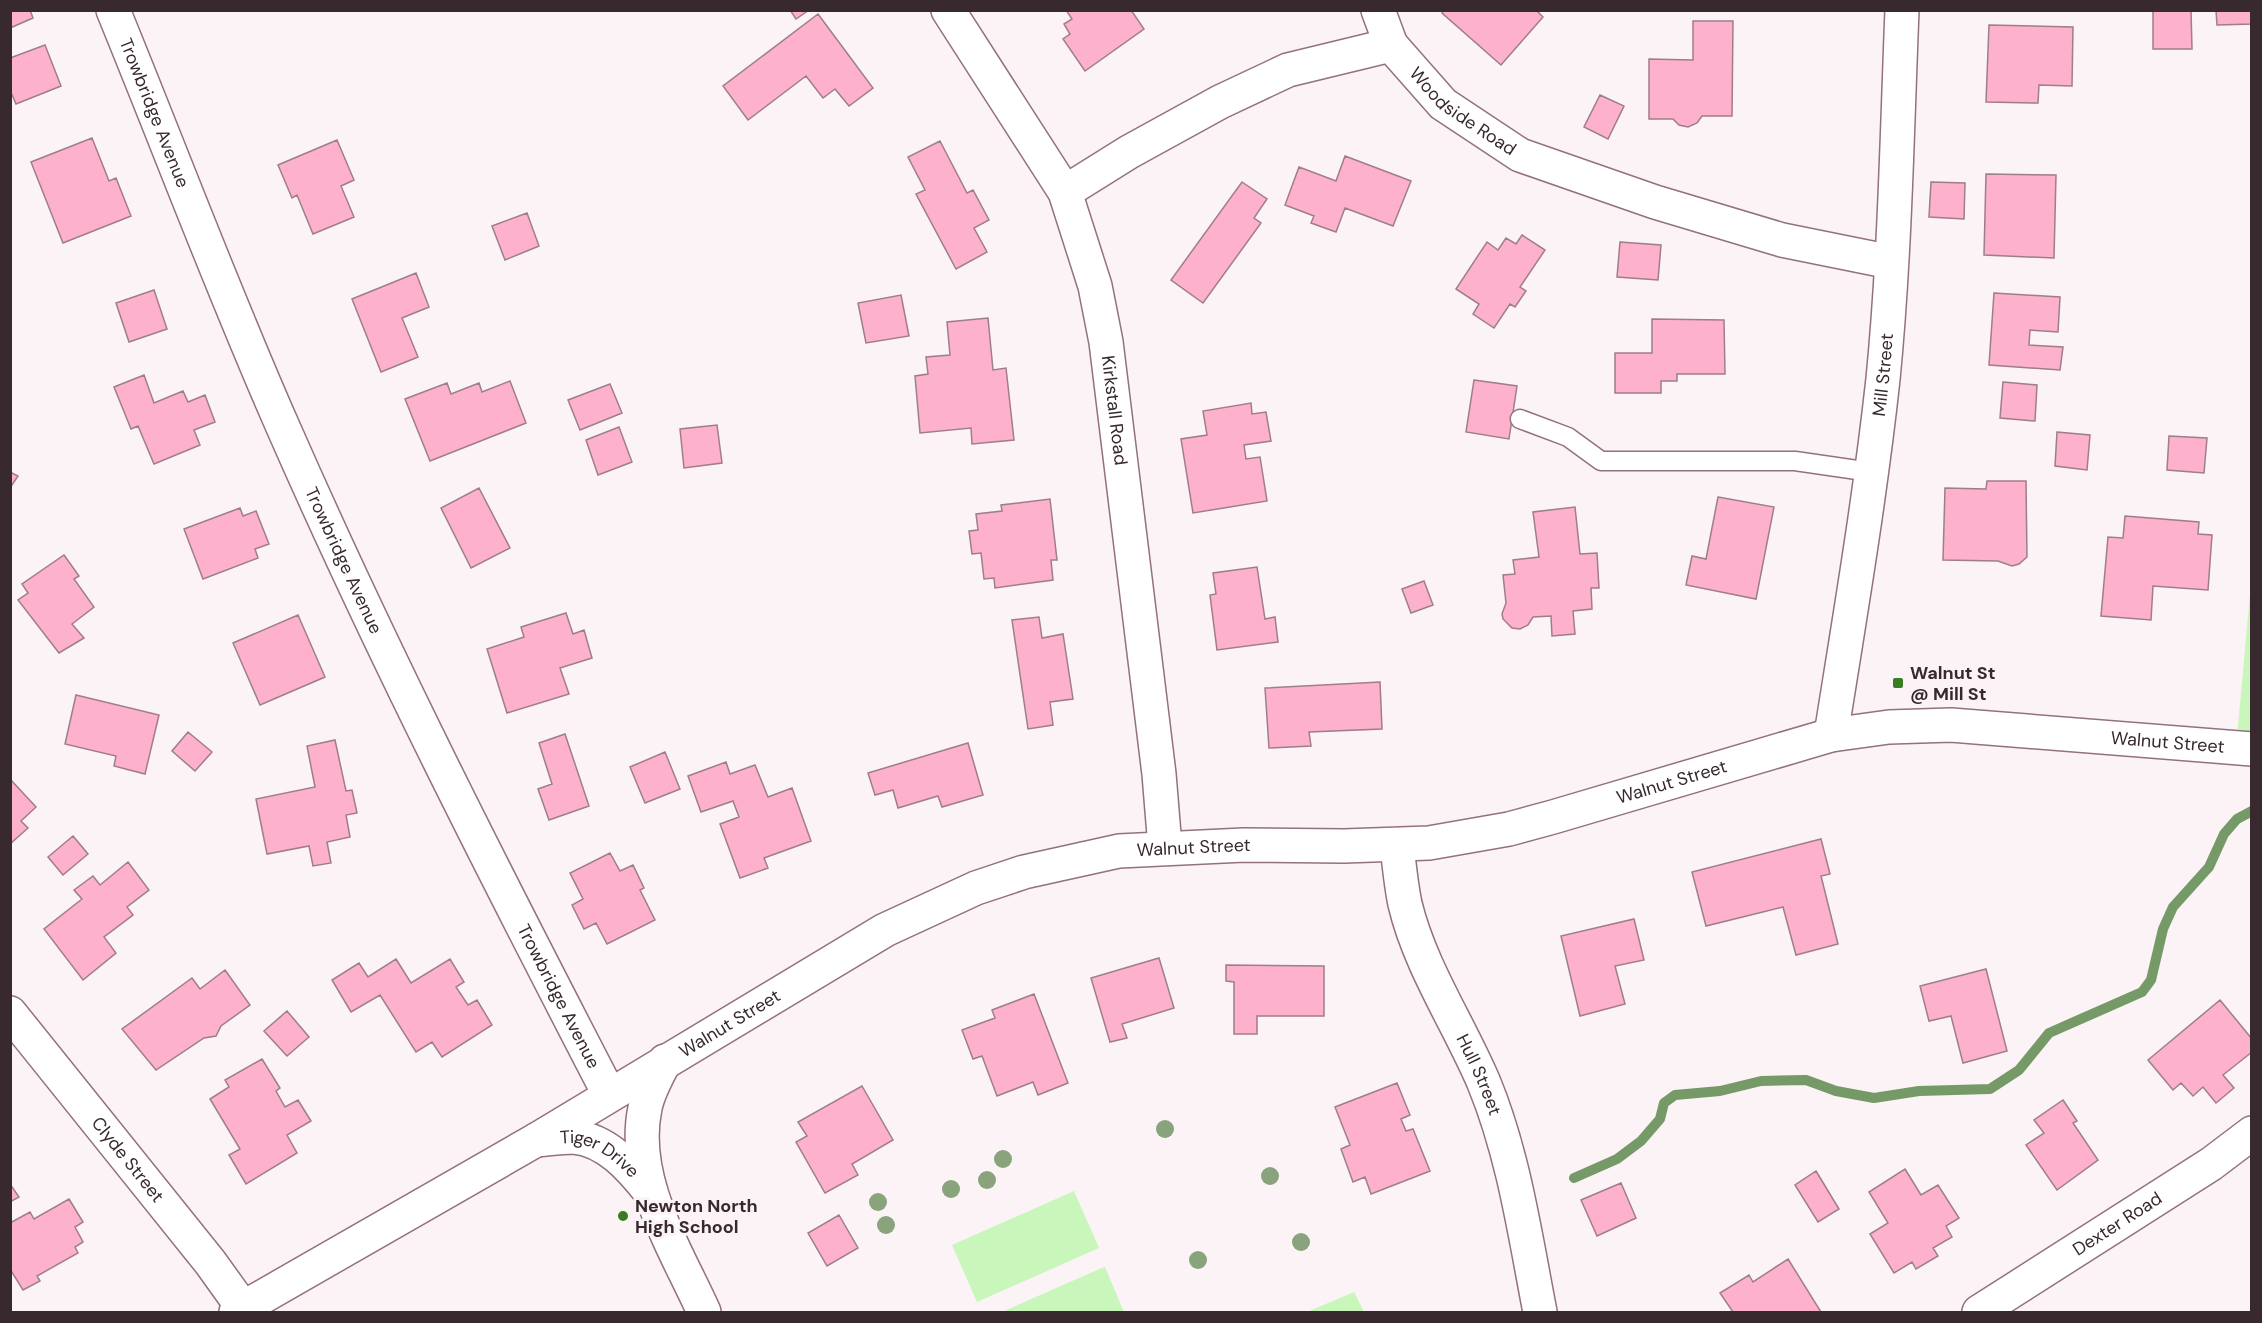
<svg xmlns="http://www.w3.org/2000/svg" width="2262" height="1323" viewBox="0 0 2262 1323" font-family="'DM Sans',sans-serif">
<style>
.green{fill:#c8f6bb}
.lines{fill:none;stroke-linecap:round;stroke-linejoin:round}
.stream{stroke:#769a67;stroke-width:10}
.building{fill:#fdb1cd;stroke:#9f7d89;stroke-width:1.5}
.lane-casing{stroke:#93717d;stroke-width:21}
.street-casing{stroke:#93717d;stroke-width:36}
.secondary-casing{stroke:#93717d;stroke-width:36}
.lane{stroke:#fff;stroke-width:18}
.street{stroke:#fff;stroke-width:33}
.secondary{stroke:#fff;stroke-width:33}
.tree{fill:#89a37c}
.poi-dot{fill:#387d20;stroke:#fbf3f6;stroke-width:2}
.labels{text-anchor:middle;stroke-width:6;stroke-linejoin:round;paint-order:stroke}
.street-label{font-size:18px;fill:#37292e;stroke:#fbf3f6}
.poi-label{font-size:18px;font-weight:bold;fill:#37292e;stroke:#fbf3f6;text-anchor:start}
</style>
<rect width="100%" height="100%" fill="#fbf3f6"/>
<path class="green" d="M 2251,583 L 2251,749 L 2236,748 Z
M 1074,1191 L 1099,1248 L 977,1302 L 952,1245 Z
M 1105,1267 L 1124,1312 L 1002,1312 L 1104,1267 Z
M 1354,1292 L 1364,1312 L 1307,1312 Z"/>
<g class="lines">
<path class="stream" d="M 1574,1178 L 1617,1159 L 1641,1141 L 1660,1119 L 1664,1103 L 1675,1095 L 1720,1091 L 1761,1081 L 1806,1080 L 1836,1091 L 1874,1098 L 1919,1091 L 1990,1089 L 2019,1070 L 2049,1033 L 2142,992 L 2151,980 L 2163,929 L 2173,907 L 2209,867 L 2224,834 L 2237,819 L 2252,811"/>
</g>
<path class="building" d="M 10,10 L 30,10 L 33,18 L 10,28 Z
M 790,10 L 809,10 L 796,19 Z
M 1066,10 L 1131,10 L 1144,29 L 1085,71 L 1063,39 L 1070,34 L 1064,24 L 1072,19 Z
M 1444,10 L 1536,10 L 1543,17 L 1501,65 L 1442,13 Z
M 2153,10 L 2191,10 L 2192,49 L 2153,49 Z
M 2216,10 L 2252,10 L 2252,24 L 2217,25 Z
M 818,14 L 873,88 L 849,106 L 835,89 L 823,98 L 806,76 L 748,120 L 723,86 Z
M 1693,21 L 1733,21 L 1732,116 L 1702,116 L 1697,123 L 1688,127 L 1679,125 L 1673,119 L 1649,119 L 1649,59 L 1693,60 Z
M 1989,25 L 2073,27 L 2072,86 L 2039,85 L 2038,103 L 1986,102 Z
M 45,45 L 61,86 L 16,104 L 10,90 L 10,58 Z
M 1600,95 L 1624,106 L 1608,139 L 1584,127 Z
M 92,138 L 109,181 L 116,178 L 131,216 L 63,243 L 31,162 Z
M 337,140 L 354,180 L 341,186 L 354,217 L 313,234 L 297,195 L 292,198 L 278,165 Z
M 940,141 L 967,193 L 973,190 L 989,220 L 974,228 L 987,252 L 956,269 L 916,194 L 925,190 L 908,157 Z
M 1345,156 L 1411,181 L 1393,226 L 1345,208 L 1336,232 L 1311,223 L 1314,216 L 1285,205 L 1299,167 L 1336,181 Z
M 1986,174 L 2056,175 L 2054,258 L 1984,255 Z
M 1242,182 L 1267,199 L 1254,218 L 1261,223 L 1203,303 L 1171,280 Z
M 1931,182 L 1965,183 L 1964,219 L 1929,217 Z
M 527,213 L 539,246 L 505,260 L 492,226 Z
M 1522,235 L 1545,250 L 1520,287 L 1526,291 L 1515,307 L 1510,304 L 1494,328 L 1473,314 L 1479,304 L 1456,289 L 1487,242 L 1498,250 L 1506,238 L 1516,244 Z
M 1620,242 L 1661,245 L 1658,280 L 1617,277 Z
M 416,273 L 429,307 L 402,318 L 418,357 L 381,372 L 352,299 Z
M 154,290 L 167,329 L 129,342 L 116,303 Z
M 1994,293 L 2060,297 L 2058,332 L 2030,330 L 2029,345 L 2063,347 L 2060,370 L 1989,365 Z
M 901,295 L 909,336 L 866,343 L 858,303 Z
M 988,318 L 993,370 L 1006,368 L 1014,440 L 972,444 L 971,428 L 920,433 L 915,376 L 928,374 L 926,357 L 950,355 L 947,322 Z
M 1652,319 L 1724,320 L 1725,374 L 1677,374 L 1677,381 L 1661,381 L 1661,393 L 1615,393 L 1615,353 L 1652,353 Z
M 144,375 L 154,403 L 183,391 L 188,402 L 205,395 L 215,422 L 194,430 L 200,445 L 154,464 L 138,426 L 131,429 L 114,387 Z
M 1474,380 L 1517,386 L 1509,439 L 1466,432 Z
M 510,381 L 526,423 L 430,461 L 405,399 L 447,383 L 451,394 L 479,383 L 482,392 Z
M 2003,382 L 2037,385 L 2035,421 L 2000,418 Z
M 610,384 L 622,413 L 580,430 L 568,400 Z
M 1251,403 L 1252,414 L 1266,412 L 1271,441 L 1244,445 L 1246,459 L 1260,457 L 1267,501 L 1193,513 L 1181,439 L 1207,435 L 1203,411 Z
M 717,425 L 722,463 L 684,468 L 680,429 Z
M 619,427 L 632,462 L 598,475 L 586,440 Z
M 2057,432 L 2090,435 L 2087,470 L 2055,466 Z
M 2169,436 L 2207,438 L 2204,473 L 2167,470 Z
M 10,472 L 18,476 L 10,488 Z
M 1987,481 L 2026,481 L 2027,557 L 2019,564 L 2012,566 L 1998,561 L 1943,560 L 1945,488 L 1986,489 Z
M 479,488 L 510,548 L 471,568 L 441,508 Z
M 1718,497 L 1774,507 L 1756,599 L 1686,585 L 1692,556 L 1706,559 Z
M 1050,499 L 1057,560 L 1051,560 L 1053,580 L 995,588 L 994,578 L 984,579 L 981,553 L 972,554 L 969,531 L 978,530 L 976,514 L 1002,511 L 1001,505 Z
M 1575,507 L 1580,554 L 1597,553 L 1599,588 L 1591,588 L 1592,609 L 1573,611 L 1575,634 L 1552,636 L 1551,616 L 1533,617 L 1528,625 L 1520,629 L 1512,628 L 1503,619 L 1502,614 L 1506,603 L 1503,575 L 1515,574 L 1513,560 L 1539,557 L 1533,512 Z
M 240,508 L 243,516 L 256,511 L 269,544 L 255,549 L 258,558 L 203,579 L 184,529 Z
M 2125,516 L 2199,522 L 2198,534 L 2212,535 L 2208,590 L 2153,586 L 2151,620 L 2101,616 L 2108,537 L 2123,538 Z
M 64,555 L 79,576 L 74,579 L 94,607 L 72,624 L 84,638 L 59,653 L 18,600 L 28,593 L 22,584 Z
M 1257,567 L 1265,619 L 1275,617 L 1278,642 L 1217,650 L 1210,595 L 1216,594 L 1213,573 Z
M 1424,581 L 1433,605 L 1411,613 L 1402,589 Z
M 566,613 L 573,634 L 584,630 L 592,658 L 560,668 L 569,694 L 507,713 L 487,649 L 524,637 L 521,627 Z
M 298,615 L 325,677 L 260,705 L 233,643 Z
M 1039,617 L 1042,638 L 1063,634 L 1073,699 L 1050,702 L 1053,725 L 1028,729 L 1012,620 Z
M 1380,682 L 1382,729 L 1309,732 L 1311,746 L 1269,748 L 1265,688 Z
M 76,695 L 159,715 L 145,774 L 114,766 L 116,756 L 65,744 Z
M 188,732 L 212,752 L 195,771 L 172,751 Z
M 565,734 L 589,806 L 549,820 L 538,789 L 552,784 L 539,743 Z
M 335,740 L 346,791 L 352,790 L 357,813 L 346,815 L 350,837 L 327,842 L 331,863 L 313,866 L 309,846 L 267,854 L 256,799 L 315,787 L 307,746 Z
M 968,743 L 983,795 L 942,807 L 938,796 L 898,808 L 893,790 L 875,795 L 868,773 Z
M 665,752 L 680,789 L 645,803 L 630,767 Z
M 726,762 L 730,774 L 755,765 L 768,797 L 792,788 L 811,841 L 764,858 L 768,868 L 740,878 L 720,824 L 739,817 L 733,801 L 701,812 L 688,776 Z
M 10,779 L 36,807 L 21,821 L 28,828 L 10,844 Z
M 73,836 L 88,854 L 63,875 L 48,857 Z
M 1821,839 L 1830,874 L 1821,876 L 1838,944 L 1796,955 L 1783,907 L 1706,926 L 1692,872 Z
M 610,853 L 620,871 L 633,865 L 644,888 L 640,890 L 655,920 L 607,944 L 596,923 L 584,929 L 572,905 L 583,899 L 570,873 Z
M 128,862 L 149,890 L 127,907 L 133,915 L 104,937 L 116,953 L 83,980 L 44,929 L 82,899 L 74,890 L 93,876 L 100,885 Z
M 1634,919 L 1644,960 L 1615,966 L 1625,1004 L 1580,1016 L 1561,936 Z
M 1159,958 L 1174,1008 L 1122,1024 L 1127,1038 L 1110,1042 L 1091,978 Z
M 396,959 L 411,983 L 450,959 L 464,982 L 456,987 L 468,1005 L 477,1000 L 492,1025 L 442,1057 L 432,1042 L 416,1052 L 380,995 L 351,1012 L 332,980 L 359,963 L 368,977 Z
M 1226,965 L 1324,966 L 1324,1016 L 1257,1016 L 1257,1034 L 1234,1034 L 1234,982 L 1226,981 Z
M 1986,969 L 2007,1051 L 1963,1063 L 1951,1016 L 1929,1021 L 1920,986 Z
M 225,970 L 250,1005 L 221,1026 L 216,1036 L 204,1038 L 156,1070 L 122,1029 L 192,978 L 200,989 Z
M 1034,994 L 1068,1083 L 1038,1095 L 1033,1082 L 997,1096 L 982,1056 L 973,1059 L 962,1030 L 995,1018 L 992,1010 Z
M 2220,1000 L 2252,1039 L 2252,1052 L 2223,1075 L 2234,1088 L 2216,1103 L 2203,1087 L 2193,1096 L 2181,1083 L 2173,1090 L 2148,1060 Z
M 287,1011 L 309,1037 L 287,1056 L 264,1031 Z
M 262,1059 L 280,1088 L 276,1091 L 285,1107 L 298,1100 L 311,1121 L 287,1135 L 297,1153 L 246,1184 L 229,1155 L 240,1149 L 210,1099 L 229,1087 L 225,1080 Z
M 1397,1083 L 1410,1115 L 1401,1119 L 1406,1131 L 1413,1129 L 1430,1171 L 1371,1194 L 1365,1177 L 1353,1182 L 1341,1149 L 1350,1145 L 1335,1107 Z
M 862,1086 L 893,1140 L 852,1164 L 858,1175 L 825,1193 L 796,1142 L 807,1136 L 798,1122 Z
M 2063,1100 L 2077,1121 L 2073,1123 L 2098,1160 L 2057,1190 L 2026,1145 L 2044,1133 L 2034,1120 Z
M 1905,1169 L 1921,1195 L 1938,1185 L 1959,1218 L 1946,1226 L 1952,1237 L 1933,1248 L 1938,1256 L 1916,1269 L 1912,1262 L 1894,1273 L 1870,1234 L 1888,1223 L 1869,1192 Z
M 1816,1171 L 1839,1209 L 1818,1222 L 1795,1185 Z
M 1621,1183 L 1636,1218 L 1597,1236 L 1581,1200 Z
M 10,1184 L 19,1197 L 10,1202 Z
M 69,1199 L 83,1222 L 75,1227 L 83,1242 L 75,1247 L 78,1253 L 37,1276 L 40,1281 L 23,1290 L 10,1269 L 10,1223 L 30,1212 L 34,1219 Z
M 839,1215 L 858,1248 L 827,1266 L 808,1233 Z
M 1788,1259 L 1821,1312 L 1733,1312 L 1720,1293 L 1749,1275 L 1753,1282 Z"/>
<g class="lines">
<g class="lane-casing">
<path id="lane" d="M 1520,419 L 1568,437 L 1601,461 L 1795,461 L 1871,472"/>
</g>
<g class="street-casing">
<g id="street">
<path id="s1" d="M 113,10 C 170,149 222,289 283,427 C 382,653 495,874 609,1094"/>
<path id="s2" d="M 948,10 L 1065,192 L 1095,286 L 1106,342 L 1159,774 L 1165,847"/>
<path d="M 1378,10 L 1391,45"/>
<path id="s3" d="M 1065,192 L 1129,152 L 1220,102 L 1288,70 L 1391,45 L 1443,104 L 1520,155 L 1655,202 L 1782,240 L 1891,262"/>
<path id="s4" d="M 1397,845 C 1399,864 1401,885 1405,904 C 1420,967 1459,1024 1484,1083 C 1514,1156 1525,1235 1540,1312"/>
<path id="s5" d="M 10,1013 L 210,1262 L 243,1308"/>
<path d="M 665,1061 C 657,1076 648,1092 645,1108 C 630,1179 676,1250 704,1312"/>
<path id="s6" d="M 536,1140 C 548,1139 562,1137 574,1137 C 607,1140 631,1168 650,1192"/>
<path id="s7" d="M 1979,1312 L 2211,1164 L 2252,1133"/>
</g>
</g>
<g class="secondary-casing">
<g id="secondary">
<path id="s8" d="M 1831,735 C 1850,616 1870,498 1883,379 C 1895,257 1897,133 1902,10"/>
<path id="s9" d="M 236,1312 L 536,1140 L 885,930 L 976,888 L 1024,872 L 1119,851 L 1244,845 L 1344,846 L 1429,843 L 1509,829 L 1553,817 L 1831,735 L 1889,727 L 1951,725 L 2252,749"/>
</g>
</g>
<use href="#lane" class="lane"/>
<use href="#street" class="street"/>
<use href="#secondary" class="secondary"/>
</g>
<g class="tree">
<circle cx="1165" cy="1129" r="9"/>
<circle cx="1003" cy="1159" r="9"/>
<circle cx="1270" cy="1176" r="9"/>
<circle cx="987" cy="1180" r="9"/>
<circle cx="951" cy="1189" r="9"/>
<circle cx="878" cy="1202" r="9"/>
<circle cx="886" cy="1225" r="9"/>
<circle cx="1301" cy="1242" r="9"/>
<circle cx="1198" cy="1260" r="9"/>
</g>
<g class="poi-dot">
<rect x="1892" y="677" width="12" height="12" rx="3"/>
<circle cx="623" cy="1216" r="6"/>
</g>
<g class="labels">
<g class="street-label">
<text dy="6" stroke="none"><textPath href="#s3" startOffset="459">Woodside Road</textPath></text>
<text dy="6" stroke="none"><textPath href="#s1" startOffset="111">Trowbridge Avenue</textPath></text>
<text dy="6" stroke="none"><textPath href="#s8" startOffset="364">Mill Street</textPath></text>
<text dy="6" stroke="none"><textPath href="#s2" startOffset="441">Kirkstall Road</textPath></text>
<text dy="6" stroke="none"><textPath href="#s1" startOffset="597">Trowbridge Avenue</textPath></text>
<text dy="6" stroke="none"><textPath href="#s9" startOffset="2066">Walnut Street</textPath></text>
<text dy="6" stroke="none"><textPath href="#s9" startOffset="1562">Walnut Street</textPath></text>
<text dy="6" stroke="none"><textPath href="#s9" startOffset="1076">Walnut Street</textPath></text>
<text dy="6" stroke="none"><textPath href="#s1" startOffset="1083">Trowbridge Avenue</textPath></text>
<text dy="6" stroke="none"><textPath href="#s9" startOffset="572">Walnut Street</textPath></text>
<text dy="6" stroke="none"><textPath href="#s4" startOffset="246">Hull Street</textPath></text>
<text dy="6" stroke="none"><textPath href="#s5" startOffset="188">Clyde Street</textPath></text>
<text dy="6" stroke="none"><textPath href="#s6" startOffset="68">Tiger Drive</textPath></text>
<text dy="6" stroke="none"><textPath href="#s7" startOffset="164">Dexter Road</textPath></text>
</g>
<g class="poi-label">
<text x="1910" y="679">Walnut St<tspan x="1910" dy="21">@ Mill St</tspan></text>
<text x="635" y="1212">Newton North<tspan x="635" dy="21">High School</tspan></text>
</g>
</g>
<rect width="2262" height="1323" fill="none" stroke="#37292e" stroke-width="24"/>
</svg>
